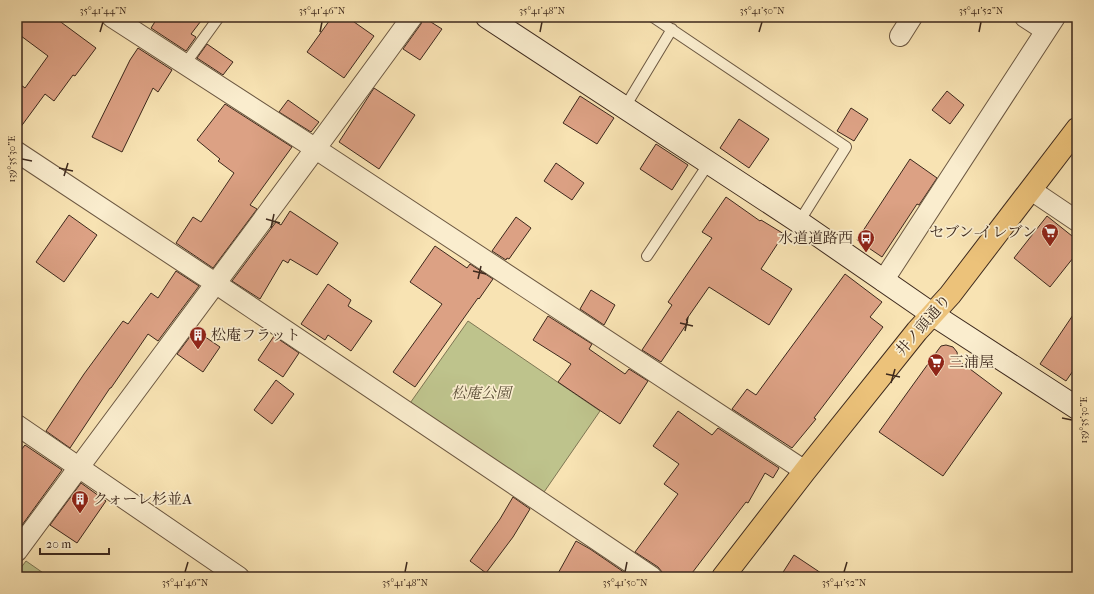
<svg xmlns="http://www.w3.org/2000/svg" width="1094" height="594" viewBox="0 0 1094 594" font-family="'IM FELL French Canon','Noto Serif JP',serif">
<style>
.green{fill:#bec38c;stroke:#7e7654}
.building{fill:#dca184;stroke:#3d291d}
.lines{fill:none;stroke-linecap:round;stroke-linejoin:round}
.lane-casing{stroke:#6c5842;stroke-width:12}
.street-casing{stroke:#6c5842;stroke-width:22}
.secondary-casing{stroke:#3d291d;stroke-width:24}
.primary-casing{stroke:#3d291d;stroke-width:24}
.lane{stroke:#faedce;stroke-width:10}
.street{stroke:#faedce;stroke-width:20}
.secondary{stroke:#faedce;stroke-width:22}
.primary{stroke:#ecc27a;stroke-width:22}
.ticks{fill:none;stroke:#3d291d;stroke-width:1.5}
.labels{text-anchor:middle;stroke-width:3.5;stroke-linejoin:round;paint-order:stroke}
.poi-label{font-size:15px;fill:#3d291d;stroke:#faedce;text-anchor:start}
.street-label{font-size:15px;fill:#3d291d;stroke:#faedce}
.park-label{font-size:15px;font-style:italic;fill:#5d5039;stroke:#faedce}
.neatline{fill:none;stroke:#3d291d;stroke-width:1.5}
.ticks-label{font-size:10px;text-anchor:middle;fill:#3d291d}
</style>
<rect width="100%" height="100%" fill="#f8e3b3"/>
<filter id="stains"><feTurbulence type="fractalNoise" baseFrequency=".005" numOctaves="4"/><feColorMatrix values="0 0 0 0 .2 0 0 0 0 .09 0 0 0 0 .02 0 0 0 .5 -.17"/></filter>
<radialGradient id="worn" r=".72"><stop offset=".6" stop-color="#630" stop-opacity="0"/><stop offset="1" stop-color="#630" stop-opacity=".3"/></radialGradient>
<path class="green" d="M 468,321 L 600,411 L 542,495 L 408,406 Z
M 26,561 L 49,577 L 17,577 L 17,573 Z"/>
<path class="building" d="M 17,17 L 54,17 L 96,48 L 75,76 L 73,75 L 54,101 L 45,94 L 17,132 L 17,82 L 25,88 L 48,56 L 17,33 Z
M 158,17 L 204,17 L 191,34 L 196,37 L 186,51 L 151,28 Z
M 332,17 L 347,17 L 374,36 L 344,78 L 307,52 Z
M 423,17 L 442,29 L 420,60 L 403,49 L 421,24 Z
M 207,44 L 233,62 L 223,75 L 197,58 Z
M 138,48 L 172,70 L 158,92 L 153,88 L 122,152 L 92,137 L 130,60 Z
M 374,88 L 415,115 L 379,169 L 339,142 Z
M 947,91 L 964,105 L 950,124 L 932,110 Z
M 580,96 L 614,118 L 597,144 L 563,123 Z
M 288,100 L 319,122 L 311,132 L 279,112 Z
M 225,104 L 292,147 L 250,205 L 257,209 L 213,268 L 176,243 L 193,217 L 201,222 L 234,173 L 218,161 L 220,159 L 197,140 Z
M 851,108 L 868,119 L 854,141 L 837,131 Z
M 739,119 L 769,139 L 749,168 L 720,148 Z
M 656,144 L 688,165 L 672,190 L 640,169 Z
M 910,159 L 937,178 L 919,205 L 917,204 L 882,257 L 857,240 Z
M 556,163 L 584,183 L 572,200 L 544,181 Z
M 726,197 L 760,221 L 761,220 L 784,234 L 761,269 L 792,289 L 769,325 L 709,287 L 686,320 L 688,322 L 661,362 L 642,350 L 672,305 L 668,302 L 712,238 L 702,232 Z
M 290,211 L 338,243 L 317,275 L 290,259 L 288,263 L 283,260 L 260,299 L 232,281 L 276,222 L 281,225 Z
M 69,215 L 97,235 L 64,282 L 36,262 Z
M 1047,216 L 1077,240 L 1077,253 L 1050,287 L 1014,258 Z
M 516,217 L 531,228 L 509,259 L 507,258 L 506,260 L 492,251 Z
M 435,246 L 467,268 L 470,264 L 493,279 L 479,299 L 478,298 L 415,387 L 393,372 L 442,304 L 410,282 Z
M 176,271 L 199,286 L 158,341 L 148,334 L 111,388 L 110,388 L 70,448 L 46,431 L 84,374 L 123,321 L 128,324 L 151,293 L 158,298 Z
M 845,274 L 882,302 L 870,317 L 883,327 L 814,418 L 816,419 L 792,448 L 732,409 L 747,389 L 756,395 Z
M 328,284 L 351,300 L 348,306 L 372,321 L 351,351 L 328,335 L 325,340 L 301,324 Z
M 591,290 L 615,305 L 604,325 L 580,309 Z
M 1077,309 L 1077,365 L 1066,381 L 1040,364 Z
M 548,316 L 592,344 L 589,349 L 625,374 L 629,369 L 648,381 L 620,424 L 558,382 L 571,364 L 533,340 Z
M 195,330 L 220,347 L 203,372 L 177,354 Z
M 274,336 L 299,353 L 283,377 L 258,360 Z
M 946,345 L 953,347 L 957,352 L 958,360 L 1002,393 L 943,476 L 879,432 L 938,350 L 941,346 Z
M 276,380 L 294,394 L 272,424 L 254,410 Z
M 678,411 L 712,435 L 718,428 L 779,468 L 773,478 L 765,473 L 748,503 L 746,502 L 689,577 L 663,577 L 662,572 L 658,567 L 635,552 L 678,494 L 664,484 L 679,464 L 653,446 Z
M 25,445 L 62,470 L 17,532 L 17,455 Z
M 81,483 L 106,501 L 77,543 L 50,525 Z
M 513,497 L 530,509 L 513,537 L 486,573 L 470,561 L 500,519 Z
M 576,541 L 590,549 L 631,577 L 556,577 Z
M 794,555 L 827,577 L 780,577 Z"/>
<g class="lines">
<g class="lane-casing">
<path id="lane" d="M 653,17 L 846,147 L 799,222
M 185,64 L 219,17
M 625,107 L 672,29
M 647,256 L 709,163"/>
</g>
<g class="street-casing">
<path id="street" d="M 112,17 L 316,149 L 805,471
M 1025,17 L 1045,30
M 900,36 L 912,17
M 17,152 L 215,283 L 652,577
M 1031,190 L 1077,221
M 883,281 L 1055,17
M 17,425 L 239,577
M 17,551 C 148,373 282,196 412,17"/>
</g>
<g class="secondary-casing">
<path id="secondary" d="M 487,17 L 799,222 L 932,314 L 1077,408"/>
</g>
<g class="primary-casing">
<path id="primary" d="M 723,577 L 805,471 L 917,331 L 950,295 L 1077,129"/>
</g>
<use href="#lane" class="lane"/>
<use href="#street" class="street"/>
<use href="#secondary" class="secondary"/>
<use href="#primary" class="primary"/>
</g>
<path class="ticks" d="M 100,32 L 103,22M 320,32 L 322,22M 540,32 L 542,22M 759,32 L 762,22M 979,32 L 981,22M 22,159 L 32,161M 59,168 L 73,171M 64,176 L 68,163M 266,219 L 280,223M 271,228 L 274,214M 473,271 L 486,274M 478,279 L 481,266M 680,323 L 693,326M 685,331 L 688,317M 886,374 L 900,377M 891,383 L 895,369M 1062,418 L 1072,420M 185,572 L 188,562M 405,572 L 407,562M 625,572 L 627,562M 844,572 L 847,562"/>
<defs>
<g id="supermarket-pin" transform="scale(0.9)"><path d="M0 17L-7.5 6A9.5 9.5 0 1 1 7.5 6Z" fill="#8f2418" stroke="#faedce"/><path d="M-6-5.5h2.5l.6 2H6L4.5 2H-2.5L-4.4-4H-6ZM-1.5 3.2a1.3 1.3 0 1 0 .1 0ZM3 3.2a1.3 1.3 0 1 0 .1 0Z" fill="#fff"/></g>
<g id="bus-pin" transform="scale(0.9)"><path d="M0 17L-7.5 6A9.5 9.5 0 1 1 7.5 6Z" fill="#8f2418" stroke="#faedce"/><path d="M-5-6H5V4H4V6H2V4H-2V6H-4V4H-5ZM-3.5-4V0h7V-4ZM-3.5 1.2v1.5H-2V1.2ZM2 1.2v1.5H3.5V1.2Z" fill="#fff"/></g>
<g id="building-pin" transform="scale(0.9)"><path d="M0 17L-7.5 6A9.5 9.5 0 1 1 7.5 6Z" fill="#8f2418" stroke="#faedce"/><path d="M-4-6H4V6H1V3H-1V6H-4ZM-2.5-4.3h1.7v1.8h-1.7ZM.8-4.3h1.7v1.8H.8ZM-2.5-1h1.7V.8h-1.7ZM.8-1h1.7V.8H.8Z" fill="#fff"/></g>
</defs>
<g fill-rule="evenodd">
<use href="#supermarket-pin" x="1050" y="232"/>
<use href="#bus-pin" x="866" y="238"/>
<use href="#building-pin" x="198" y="335"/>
<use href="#supermarket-pin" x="936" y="362"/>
<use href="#building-pin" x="80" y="499"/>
</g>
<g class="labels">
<g class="poi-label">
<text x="1037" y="237" text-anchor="end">セブン-イレブン</text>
<text x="853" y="243" text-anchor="end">水道道路西</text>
<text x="211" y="340">松庵フラット</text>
<text x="949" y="367">三浦屋</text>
<text x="93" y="504">クォーレ杉並A</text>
</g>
<g class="street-label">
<text transform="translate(923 325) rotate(-49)" y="5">井ノ頭通り</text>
</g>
<g class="park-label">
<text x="481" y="398">松庵公園</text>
</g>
</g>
<rect width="1094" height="594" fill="none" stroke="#f8e3b3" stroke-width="44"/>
<path d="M40 548v6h69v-6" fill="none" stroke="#3d291d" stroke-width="2"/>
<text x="46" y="548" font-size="12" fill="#3d291d" stroke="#faedce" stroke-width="3" paint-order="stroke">20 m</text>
<rect x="22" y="22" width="1050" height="550" class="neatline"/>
<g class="ticks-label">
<text x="103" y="14">35°41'44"N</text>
<text x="322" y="14">35°41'46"N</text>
<text x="542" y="14">35°41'48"N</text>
<text x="762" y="14">35°41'50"N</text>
<text x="981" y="14">35°41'52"N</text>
<text transform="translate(11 159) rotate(-90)" y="4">139°35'30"E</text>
<text transform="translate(1083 420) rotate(-90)" y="4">139°35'30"E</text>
<text x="185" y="586">35°41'46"N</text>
<text x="405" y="586">35°41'48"N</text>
<text x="625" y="586">35°41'50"N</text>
<text x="844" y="586">35°41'52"N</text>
</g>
<rect width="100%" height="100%" filter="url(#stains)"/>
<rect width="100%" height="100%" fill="url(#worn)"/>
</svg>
